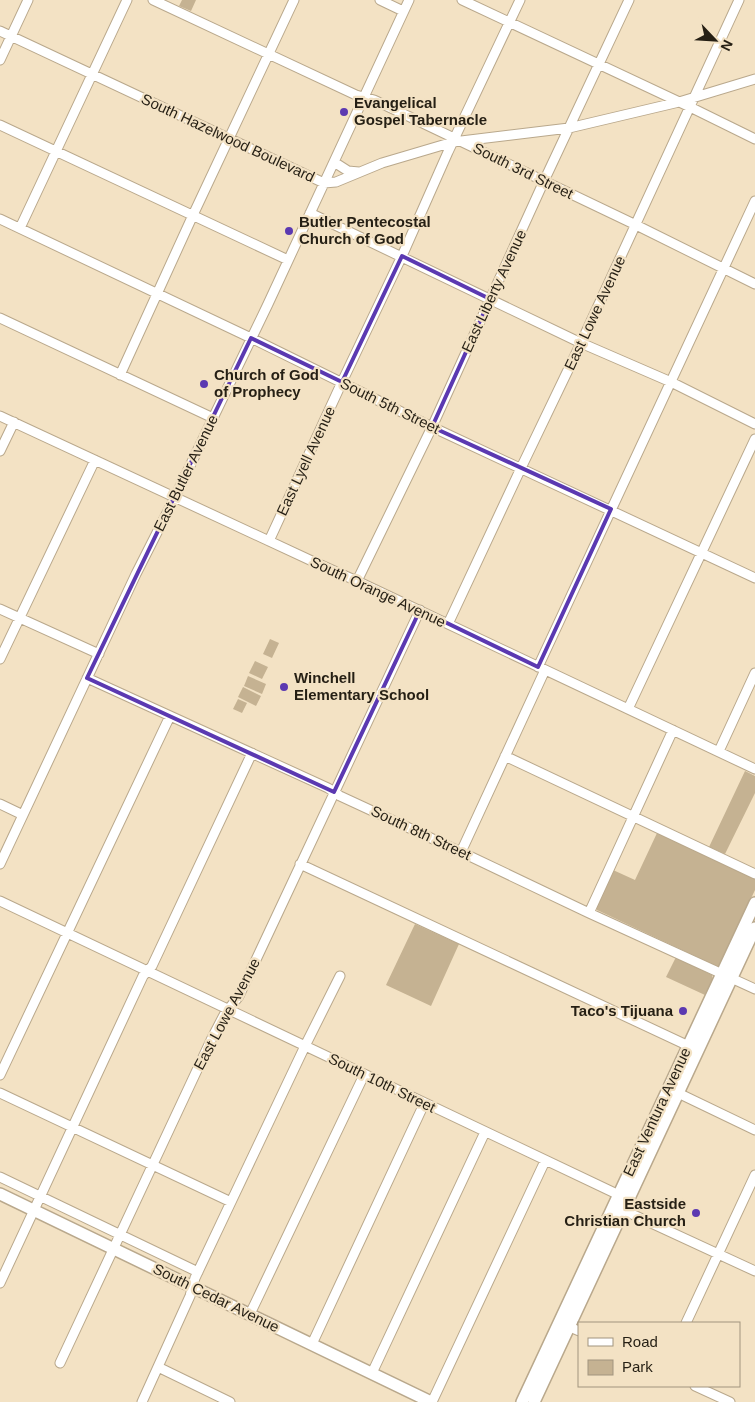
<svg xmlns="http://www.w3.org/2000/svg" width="755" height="1402" viewBox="0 0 755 1402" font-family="Arial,sans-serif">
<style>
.green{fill:#c5b292}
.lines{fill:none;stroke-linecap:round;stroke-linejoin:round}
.minor-casing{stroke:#b9a88c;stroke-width:11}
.major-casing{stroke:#b9a88c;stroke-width:14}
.minor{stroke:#fff;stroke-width:9}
.major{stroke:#fff;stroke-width:11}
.marked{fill:none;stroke:#5b39b1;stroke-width:4;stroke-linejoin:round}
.poi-dot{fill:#5b39b1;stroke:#f3e2c4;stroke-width:2}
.labels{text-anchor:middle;stroke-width:4.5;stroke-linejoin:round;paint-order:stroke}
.poi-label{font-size:15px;font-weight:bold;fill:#251f14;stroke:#f3e2c4;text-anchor:start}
.street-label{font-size:15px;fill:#251f14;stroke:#f3e2c4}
</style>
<rect width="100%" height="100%" fill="#f3e2c4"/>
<path class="green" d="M 182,0 L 196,0 L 191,11 L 179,6 Z
M 270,639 L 279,643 L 272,658 L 263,654 Z
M 255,661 L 268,667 L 262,679 L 249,673 Z
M 248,676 L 266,684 L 262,694 L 244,686 Z
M 243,687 L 261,696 L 256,706 L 238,697 Z
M 238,699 L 247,703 L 242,713 L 233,709 Z
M 745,771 L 755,776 L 755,793 L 725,854 L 709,847 Z
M 657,833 L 755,878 L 755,890 L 719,966 L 716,966 L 597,910 L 596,906 L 613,870 L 635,880 Z
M 415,924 L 459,944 L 431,1006 L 386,985 Z
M 676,957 L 712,975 L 713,980 L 705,995 L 666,977 Z"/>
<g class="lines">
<g class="minor-casing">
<path id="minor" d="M 153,0 L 356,95 L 374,100 L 410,117 L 636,225 L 755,284
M 380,0 L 403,11
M 462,0 L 690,107 L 755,139
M 0,31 L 324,183 L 336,182 L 382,163 L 453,142 L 569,128 L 679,102 L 755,79
M 0,60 L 28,0
M 0,125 L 288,260
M 334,162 L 348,171 L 359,172
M 310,213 L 581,343 L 671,382 L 755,424
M 0,219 L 251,338 L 432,427 L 755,578
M 20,228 L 127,0
M 0,318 L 213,418
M 120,375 L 193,215 L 294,0
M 0,416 L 312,561 L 357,581 L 755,769
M 0,451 L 14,422
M 269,541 L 342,382 L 402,256 L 448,152 L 520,0
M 357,581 L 432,427 L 544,181 L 629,0
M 0,609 L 99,654
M 448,624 L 521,468 L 581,343 L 739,0
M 0,659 L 95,460
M 538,667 L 755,201
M 87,678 L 328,788 L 340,796 L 461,852 L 589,913 L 755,989
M 628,709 L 755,439
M 719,751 L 755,673
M 505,756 L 755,874
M 0,804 L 23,815
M 461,852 L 545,670
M 0,864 L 136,574 L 175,497 L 268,304 L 409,0
M 300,864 L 693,1048
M 0,901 L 619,1195 L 623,1210 L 755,1271
M 589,913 L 673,730
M 0,1075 L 170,716
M 0,1093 L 231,1202
M 678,1093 L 755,1130
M 0,1177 L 198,1272
M 0,1283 L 143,976 L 152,966 L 252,753
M 250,1314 L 364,1075
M 686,1323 L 755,1175
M 563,1324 L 579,1331
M 312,1344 L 424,1104
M 60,1363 L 212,1038 L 224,1015 L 239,996 L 420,610
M 158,1367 L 230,1402
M 372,1373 L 485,1132
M 695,1386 L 730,1402
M 142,1402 L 190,1296 L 195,1278 L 231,1202 L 305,1046 L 340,976
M 432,1402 L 545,1161"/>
</g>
<g class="major-casing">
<path id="major" d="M 0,1194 L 431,1402
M 522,1402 L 755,903
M 534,1402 L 755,928"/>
</g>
<use href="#minor" class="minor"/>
<use href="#major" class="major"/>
</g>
<path class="marked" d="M 402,256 L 490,299 L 432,427 L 611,509 L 538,667 L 420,610 L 334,792 L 87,678 L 251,338 L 342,382 Z"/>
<g class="poi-dot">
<circle cx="344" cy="112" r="5"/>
<circle cx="289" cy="231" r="5"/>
<circle cx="204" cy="384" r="5"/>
<circle cx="284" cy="687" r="5"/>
<circle cx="683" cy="1011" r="5"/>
<circle cx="696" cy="1213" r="5"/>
</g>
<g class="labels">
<g class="poi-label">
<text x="354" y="108">Evangelical<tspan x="354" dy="17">Gospel Tabernacle</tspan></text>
<text x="299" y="227">Butler Pentecostal<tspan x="299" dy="17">Church of God</tspan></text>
<text x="214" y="380">Church of God<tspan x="214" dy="17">of Prophecy</tspan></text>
<text x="294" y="683">Winchell<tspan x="294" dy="17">Elementary School</tspan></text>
<text x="673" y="1016" text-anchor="end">Taco's Tijuana</text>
<text x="686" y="1209" text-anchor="end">Eastside<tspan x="686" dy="17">Christian Church</tspan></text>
</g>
<g class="street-label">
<text transform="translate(228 138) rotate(25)" y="5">South Hazelwood Boulevard</text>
<text transform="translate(523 171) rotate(26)" y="5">South 3rd Street</text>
<text transform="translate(494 291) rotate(-65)" y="5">East Liberty Avenue</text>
<text transform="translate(595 313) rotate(-65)" y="5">East Lowe Avenue</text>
<text transform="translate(390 406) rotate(26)" y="5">South 5th Street</text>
<text transform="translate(306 461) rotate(-65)" y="5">East Lyell Avenue</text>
<text transform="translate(186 473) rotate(-64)" y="5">East Butler Avenue</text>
<text transform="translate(378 592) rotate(25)" y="5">South Orange Avenue</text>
<text transform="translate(421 833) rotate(25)" y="5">South 8th Street</text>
<text transform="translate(227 1014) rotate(-62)" y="5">East Lowe Avenue</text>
<text transform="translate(382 1083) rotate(26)" y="5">South 10th Street</text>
<text transform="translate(657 1112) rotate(-65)" y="5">East Ventura Avenue</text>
<text transform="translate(216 1298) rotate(26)" y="5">South Cedar Avenue</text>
</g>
</g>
<rect x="578" y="1322" width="162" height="65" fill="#f3e2c4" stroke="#a1947e"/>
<rect x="588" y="1338" width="25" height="8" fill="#ffffff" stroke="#a1947e"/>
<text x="622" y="1347" font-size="15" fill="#251f14">Road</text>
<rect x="588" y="1360" width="25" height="15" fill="#c5b292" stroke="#a1947e"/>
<text x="622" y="1372" font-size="15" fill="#251f14">Park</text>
<g transform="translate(715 40) rotate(115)" stroke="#f3e2c4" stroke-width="4" paint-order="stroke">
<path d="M0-4L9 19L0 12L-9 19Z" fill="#251f14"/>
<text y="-8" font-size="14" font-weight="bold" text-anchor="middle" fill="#251f14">N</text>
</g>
</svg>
